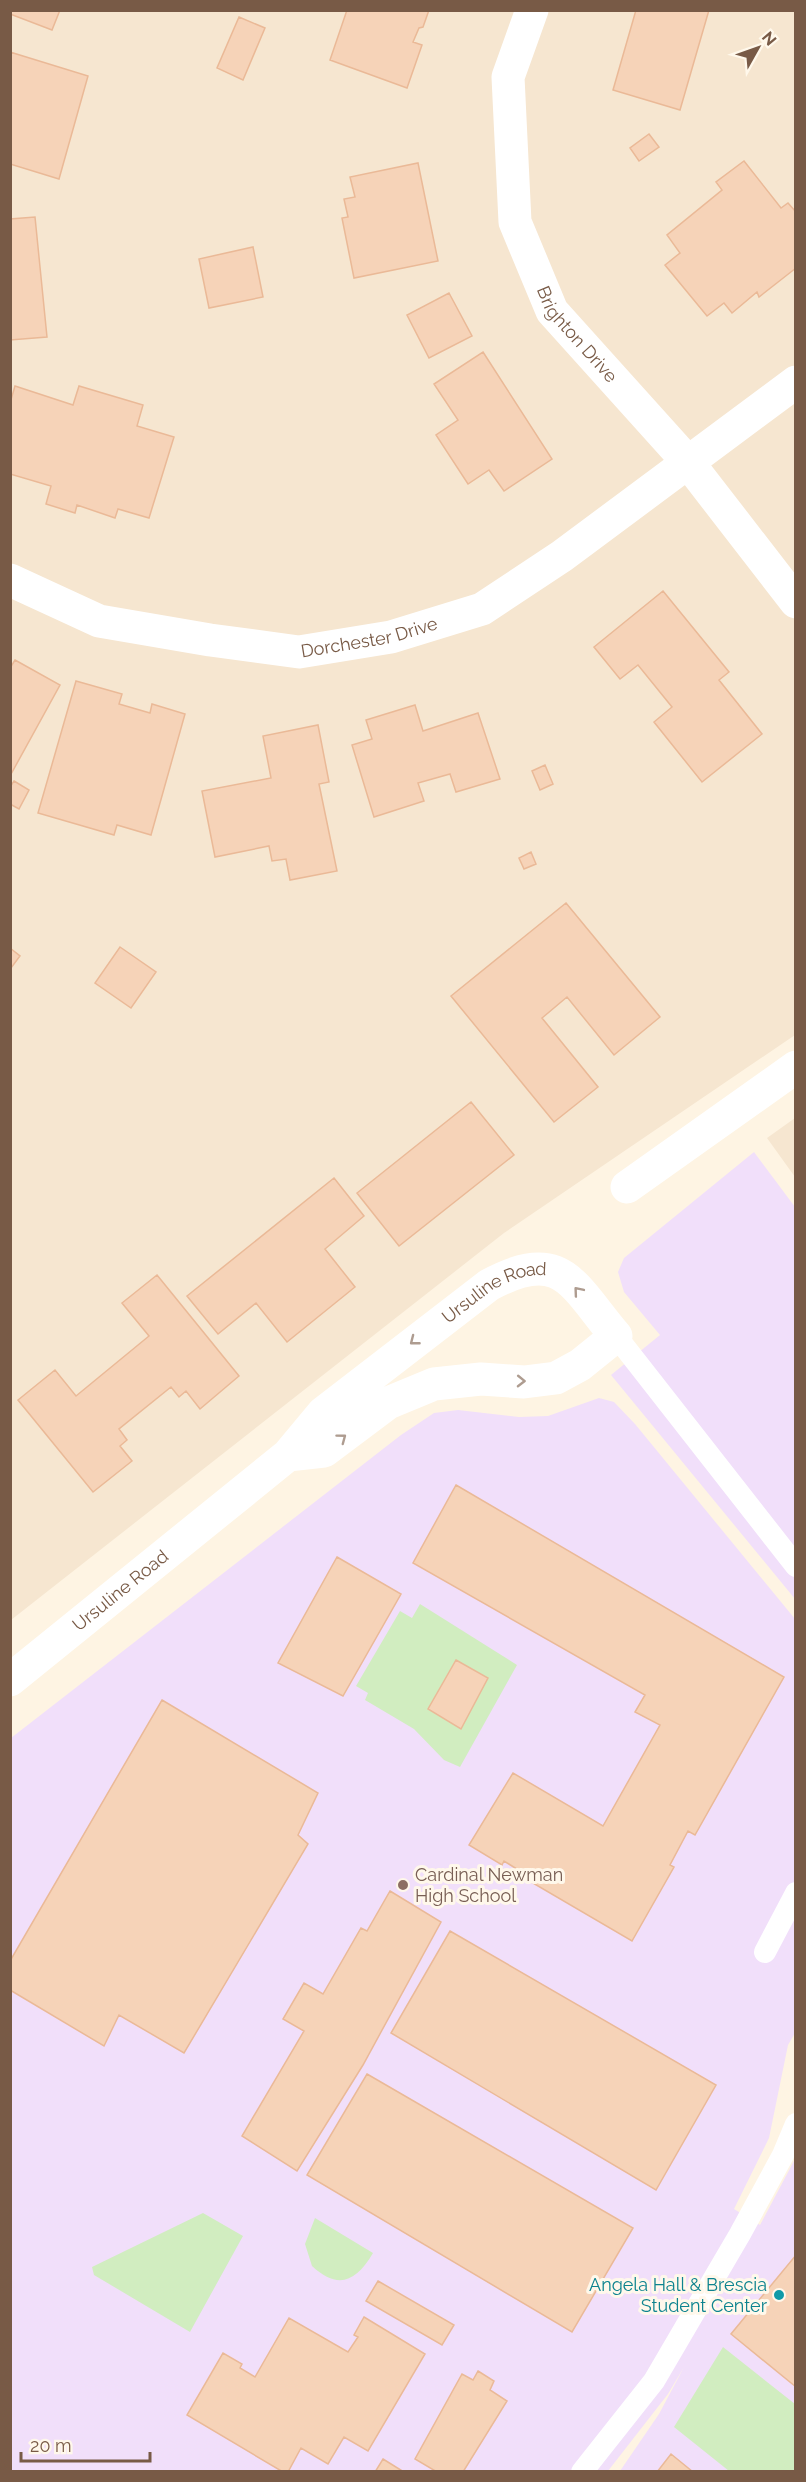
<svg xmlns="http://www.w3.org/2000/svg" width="806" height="2482" viewBox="0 0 806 2482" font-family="Raleway,sans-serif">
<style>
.residential{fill:#f6e6d0}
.education{fill:#f1dffa}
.green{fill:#d1edc0}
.building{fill:#f6d3b8;stroke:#eab997;stroke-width:1.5}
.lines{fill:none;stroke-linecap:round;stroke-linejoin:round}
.service{stroke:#fff;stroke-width:22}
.minor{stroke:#fff;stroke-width:33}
.oneway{stroke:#ae9c90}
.education-dot{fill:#8d6e63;stroke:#fff8eb;stroke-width:2}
.culture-dot{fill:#0f9aa8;stroke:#fff8eb;stroke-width:2}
.labels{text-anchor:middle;stroke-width:6;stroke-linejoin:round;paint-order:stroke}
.street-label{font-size:18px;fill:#785a46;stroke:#fff8eb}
.education-label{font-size:18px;fill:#785e54;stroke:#fff8eb;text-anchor:start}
.culture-label{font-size:18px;fill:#0d838f;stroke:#fff8eb;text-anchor:end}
</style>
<rect width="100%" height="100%" fill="#fef4e3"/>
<path class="residential" d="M 11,11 L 795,11 L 795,1035 L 504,1233 L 11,1620 Z
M 795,1118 L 795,1177 L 767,1138 Z"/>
<path class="education" d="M 754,1152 L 795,1207 L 795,1599 L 611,1375 L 660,1335 L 624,1292 L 618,1272 L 624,1258 Z
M 599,1398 L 614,1402 L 635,1424 L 795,1619 L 795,2033 L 788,2045 L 769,2138 L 734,2209 L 760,2225 L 795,2159 L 795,2471 L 620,2471 L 659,2414 L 684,2367 L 668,2394 L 608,2471 L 11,2472 L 11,1738 L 401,1435 L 434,1413 L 458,1410 L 519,1417 L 548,1416 Z"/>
<path class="green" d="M 420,1604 L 517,1665 L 460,1767 L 444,1760 L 414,1729 L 365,1700 L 368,1693 L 356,1686 L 400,1611 L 412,1618 Z
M 203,2213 L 243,2236 L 190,2332 L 94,2275 L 92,2267 Z
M 315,2218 L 373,2253 C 356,2282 338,2290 312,2266 L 305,2244 Z
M 723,2347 L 795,2404 L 795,2471 L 729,2471 L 674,2427 Z"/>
<path class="building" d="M 10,10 L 60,10 L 52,30 L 10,14 Z
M 347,10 L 429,10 L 423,27 L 419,28 L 413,42 L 422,45 L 407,88 L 330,60 Z
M 636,10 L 709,10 L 680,110 L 613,90 Z
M 239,17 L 265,28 L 243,80 L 217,68 Z
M 10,52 L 88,76 L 59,179 L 10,164 Z
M 649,134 L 659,147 L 639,161 L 630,148 Z
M 744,161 L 781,208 L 788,203 L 796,212 L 796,268 L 759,297 L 757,292 L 732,313 L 724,303 L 707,316 L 665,265 L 680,253 L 667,235 L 722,190 L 716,182 Z
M 418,163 L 438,261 L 354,278 L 342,218 L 348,217 L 344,199 L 355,197 L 350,177 Z
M 35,217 L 47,337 L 10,340 L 10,219 Z
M 253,247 L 263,297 L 209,308 L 199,259 Z
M 449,293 L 472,336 L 429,358 L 407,315 Z
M 483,352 L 552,459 L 504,491 L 489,470 L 468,484 L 436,435 L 458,420 L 434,384 Z
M 15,386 L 73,405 L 79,386 L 143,405 L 137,426 L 174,437 L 149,518 L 118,509 L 115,518 L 77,505 L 75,513 L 46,504 L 51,486 L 10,474 L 10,403 Z
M 663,591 L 729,672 L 719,680 L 762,734 L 702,782 L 654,722 L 672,707 L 638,665 L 620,679 L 594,647 Z
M 15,660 L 60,685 L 10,776 L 10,668 Z
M 76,681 L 122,694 L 119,704 L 150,713 L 152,704 L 185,714 L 151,835 L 117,825 L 114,835 L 38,813 Z
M 415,705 L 423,731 L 478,713 L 500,779 L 456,792 L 450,774 L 418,783 L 424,801 L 374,817 L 352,745 L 372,739 L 366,720 Z
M 318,725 L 329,782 L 319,784 L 337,871 L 290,880 L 286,859 L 272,861 L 269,846 L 215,857 L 202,791 L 271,778 L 263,736 Z
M 545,765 L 553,784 L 540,790 L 532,771 Z
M 14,781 L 29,790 L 19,809 L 10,804 L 10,787 Z
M 531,852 L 536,864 L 524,869 L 519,858 Z
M 566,903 L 660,1017 L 614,1055 L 567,997 L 542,1018 L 598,1087 L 554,1122 L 451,996 Z
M 120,947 L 156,972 L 131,1008 L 95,983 Z
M 10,948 L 20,956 L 11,968 L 10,968 Z
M 471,1102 L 514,1155 L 399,1246 L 357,1193 Z
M 334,1178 L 364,1216 L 325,1249 L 355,1287 L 287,1342 L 256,1303 L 218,1334 L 187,1296 Z
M 157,1275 L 239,1376 L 200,1409 L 186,1391 L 179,1397 L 171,1387 L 119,1429 L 127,1440 L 120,1446 L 132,1461 L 93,1492 L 18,1400 L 55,1370 L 76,1396 L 149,1336 L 122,1303 Z
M 456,1485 L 784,1677 L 695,1835 L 688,1831 L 670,1865 L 674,1867 L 632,1941 L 526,1879 L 528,1876 L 504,1861 L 502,1865 L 469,1845 L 513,1773 L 603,1826 L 660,1725 L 635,1712 L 645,1695 L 413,1563 Z
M 337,1557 L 401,1594 L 343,1696 L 278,1663 Z
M 456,1660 L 488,1678 L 461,1729 L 428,1709 Z
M 162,1700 L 318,1793 L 298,1835 L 308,1844 L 184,2053 L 119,2015 L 104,2046 L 10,1990 L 10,1961 Z
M 390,1891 L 441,1922 L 363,2065 L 297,2171 L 242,2136 L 304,2031 L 283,2019 L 304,1983 L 323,1994 L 361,1928 L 367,1931 Z
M 450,1931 L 716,2085 L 656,2190 L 391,2033 Z
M 367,2074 L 633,2228 L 572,2332 L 307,2175 Z
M 796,2255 L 796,2387 L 731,2334 Z
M 378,2281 L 454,2325 L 442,2345 L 366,2301 Z
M 364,2317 L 425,2354 L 368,2451 L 344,2437 L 328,2464 L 301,2448 L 288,2472 L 283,2472 L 187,2415 L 223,2353 L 242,2364 L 240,2368 L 255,2377 L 289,2318 L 348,2352 L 358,2337 L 354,2335 Z
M 478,2371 L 494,2381 L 490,2390 L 507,2401 L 463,2472 L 437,2472 L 415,2459 L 462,2374 L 473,2380 Z
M 671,2454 L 693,2472 L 657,2472 Z
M 383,2459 L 404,2472 L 375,2472 Z"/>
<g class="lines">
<path class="service" d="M 616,1336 L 796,1566
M 765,1952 L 796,1893
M 582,2472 L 654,2381 L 740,2234 L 783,2155 L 796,2124"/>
<g class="minor">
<path id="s1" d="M 532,10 L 508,77 L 515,222 L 552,311 L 687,461 L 796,602"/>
<path id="s2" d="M 10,580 L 99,621 L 210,640 L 299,652 L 391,637 L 482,609 L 562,556 L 796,382"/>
<path d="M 627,1187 L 796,1067"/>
<path id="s3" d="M 10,1680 L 288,1455 L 323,1413 L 489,1285 C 562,1246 572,1284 616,1336 L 580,1365 L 556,1378 L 524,1382 L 481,1379 L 434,1384 L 388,1403 L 324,1451 L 288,1455"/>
</g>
</g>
<defs><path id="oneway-chevron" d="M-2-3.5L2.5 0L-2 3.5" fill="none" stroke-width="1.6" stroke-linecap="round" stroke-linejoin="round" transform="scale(1.5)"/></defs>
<g class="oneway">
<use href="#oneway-chevron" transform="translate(578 1291) rotate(-130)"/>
<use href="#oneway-chevron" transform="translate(414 1341) rotate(142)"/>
<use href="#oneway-chevron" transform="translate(521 1381) rotate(1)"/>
<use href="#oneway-chevron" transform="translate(342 1438) rotate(-37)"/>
</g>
<circle class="education-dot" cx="403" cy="1885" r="6"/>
<circle class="culture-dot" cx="779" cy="2295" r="6"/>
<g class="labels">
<g class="street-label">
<text dy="6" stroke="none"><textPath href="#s1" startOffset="346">Brighton Drive</textPath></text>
<text dy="6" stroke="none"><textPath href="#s2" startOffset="372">Dorchester Drive</textPath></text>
<text dy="6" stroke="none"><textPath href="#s3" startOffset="624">Ursuline Road</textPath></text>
<text dy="6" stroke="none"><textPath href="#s3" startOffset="142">Ursuline Road</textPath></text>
</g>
<g class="education-label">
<text x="415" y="1881">Cardinal Newman<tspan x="415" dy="21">High School</tspan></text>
</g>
<g class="culture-label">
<text x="767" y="2291">Angela Hall &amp; Brescia<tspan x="767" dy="21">Student Center</tspan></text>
</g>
</g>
<rect width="806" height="2482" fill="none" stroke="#785a46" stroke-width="24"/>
<g transform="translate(758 48) rotate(50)" stroke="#fff8eb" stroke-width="4.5" paint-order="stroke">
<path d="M0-4.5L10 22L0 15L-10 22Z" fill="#785a46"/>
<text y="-9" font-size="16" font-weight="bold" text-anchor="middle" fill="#785a46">N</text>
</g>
<path d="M21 2452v9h129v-9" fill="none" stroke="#785a46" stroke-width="3"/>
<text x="30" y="2452" font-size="18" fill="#785a46" stroke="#fff8eb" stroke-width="4.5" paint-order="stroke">20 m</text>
</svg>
